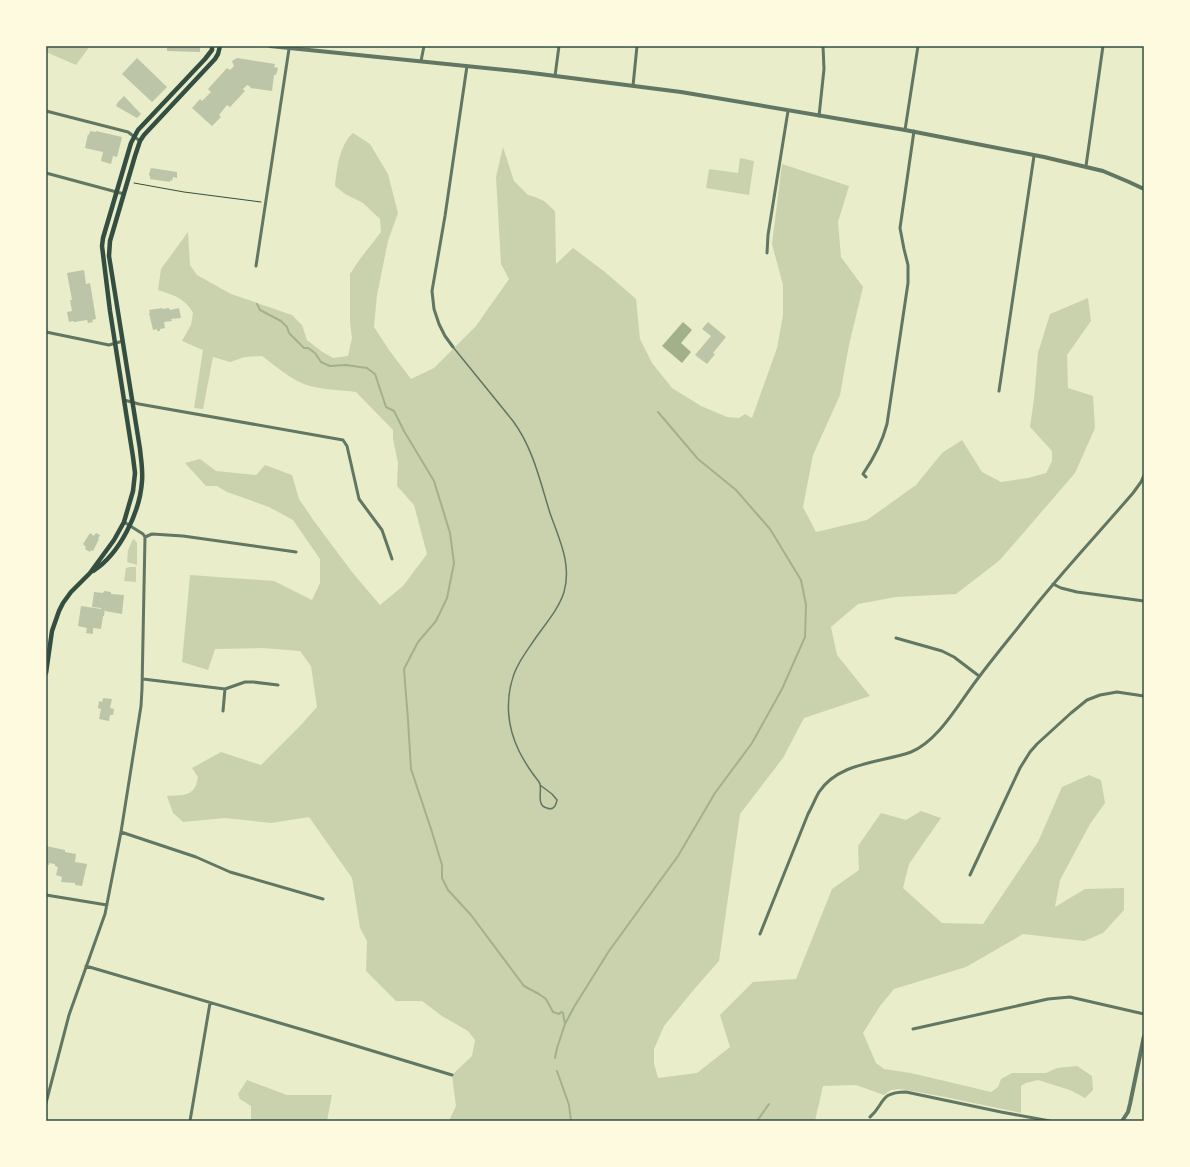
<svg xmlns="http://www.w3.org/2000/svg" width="1190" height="1167" viewBox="0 0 1190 1167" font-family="Figtree,sans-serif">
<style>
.green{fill:#cad2ad}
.water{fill:#a3b18a}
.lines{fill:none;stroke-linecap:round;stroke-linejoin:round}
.stream{stroke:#a3b18a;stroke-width:2}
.building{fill:#bcc5a7}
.path{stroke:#344e41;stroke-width:1}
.service{stroke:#617663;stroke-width:1.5}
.minor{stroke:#617663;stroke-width:3}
.tertiary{stroke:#617663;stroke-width:4}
.secondary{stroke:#344e41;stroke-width:4.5}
.neatline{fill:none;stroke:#344e41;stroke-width:1.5}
</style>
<rect width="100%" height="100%" fill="#e9edc9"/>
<path class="green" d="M 46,46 L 90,46 L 76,65 L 46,52 Z
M 353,133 L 370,144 L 388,174 L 398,213 L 388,241 L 377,295 L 374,327 L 389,350 L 411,379 L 434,368 L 476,326 L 509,279 L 501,264 L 496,177 L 503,147 L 514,181 L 528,195 L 535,197 L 544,201 L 555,211 L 556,264 L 573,248 L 605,272 L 636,299 L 640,339 L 652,363 L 672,388 L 701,406 L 727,417 L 739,418 L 745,414 L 752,418 L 777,348 L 783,315 L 783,285 L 772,244 L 782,164 L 849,186 L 838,222 L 841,257 L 863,287 L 849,345 L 840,395 L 813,455 L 803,507 L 816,532 L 867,520 L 916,485 L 942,453 L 962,440 L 982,472 L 1001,482 L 1028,478 L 1046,473 L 1052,461 L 1052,451 L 1030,427 L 1034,399 L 1038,353 L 1050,314 L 1088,298 L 1091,321 L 1067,355 L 1068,388 L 1093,396 L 1095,428 L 1075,473 L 1000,560 L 956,594 L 896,597 L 858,604 L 831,627 L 837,655 L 870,696 L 804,718 L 783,758 L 740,814 L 719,961 L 696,987 L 664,1026 L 654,1049 L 654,1063 L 658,1078 L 697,1073 L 730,1047 L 720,1015 L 753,982 L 796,979 L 832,889 L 859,870 L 858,846 L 881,813 L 906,820 L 921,811 L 941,818 L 909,864 L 903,888 L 942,923 L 983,924 L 1038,842 L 1062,787 L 1089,775 L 1101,780 L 1105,803 L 1090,824 L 1060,880 L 1055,907 L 1085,889 L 1124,888 L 1124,910 L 1103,933 L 1084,941 L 1023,934 L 966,967 L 894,989 L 880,1006 L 863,1033 L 876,1063 L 884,1069 L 911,1073 L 991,1092 L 998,1087 L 1001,1079 L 1012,1073 L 1046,1073 L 1057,1068 L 1077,1066 L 1092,1076 L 1093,1090 L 1085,1098 L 1070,1090 L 1038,1080 L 1026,1083 L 1021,1086 L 1021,1113 L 940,1096 L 900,1089 L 891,1090 L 884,1095 L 856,1085 L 823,1086 L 815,1121 L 449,1121 L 456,1106 L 452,1075 L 472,1056 L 475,1040 L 468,1031 L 442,1016 L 422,1001 L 396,1001 L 366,971 L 367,941 L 360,928 L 352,878 L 309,817 L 271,823 L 225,818 L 183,822 L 173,813 L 167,796 C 177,795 190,797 195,787 C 197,784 197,780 198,777 L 192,768 L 221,752 L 261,765 L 299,727 L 317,707 L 311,666 L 300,651 L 263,648 L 215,649 L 208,670 L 182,662 L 190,575 L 274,581 L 312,600 L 320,583 L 320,559 L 293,520 L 269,507 L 227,492 L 217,486 L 206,486 L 185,463 L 200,459 L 216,471 L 256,475 L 265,465 L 292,475 L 299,499 L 314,521 L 352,572 L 380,605 L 403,586 L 427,554 L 414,505 L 397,486 L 398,463 L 393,439 L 393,430 L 356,392 C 341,390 325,390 310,386 C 292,381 277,367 262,356 L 245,357 L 230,362 L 213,357 L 203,409 L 194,408 L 203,350 L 182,341 L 191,325 L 193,313 C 185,298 173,295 158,290 L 161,269 L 188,232 L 190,265 L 197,275 L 231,294 L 292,315 L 302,325 L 307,340 L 321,351 L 333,358 L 348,356 L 352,338 L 350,322 L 350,274 L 360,259 L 381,232 L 380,219 L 363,203 L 345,194 L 335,186 C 337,168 339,146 353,133 Z
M 740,158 L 754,161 L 749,195 L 706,188 L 709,169 L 738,173 Z
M 133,539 L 135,540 L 137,543 L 137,565 L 127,562 L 128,550 Z
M 130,567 L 136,567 L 136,582 L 124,581 L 126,568 Z
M 247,1080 L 287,1095 L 332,1095 L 327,1121 L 251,1121 L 251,1106 L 240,1099 L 238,1094 Z"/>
<path class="water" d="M 683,322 L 692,330 L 681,343 L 691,352 L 682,363 L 662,346 Z"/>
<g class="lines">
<path class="stream" d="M 257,304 L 260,310 L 281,321 L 287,327 L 289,333 L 304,348 L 308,348 L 315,353 L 321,362 L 330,366 L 346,365 L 367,368 L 375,374 L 386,407 L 394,411 L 404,431 L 434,481 L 450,533 L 454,563 L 447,598 L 436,621 L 418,642 L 404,669 L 408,720 L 411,769 L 431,829 L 442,865 L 442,878 L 448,890 L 471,915 L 524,986 L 539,994 L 546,999 L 553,1012 L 559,1014 L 561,1012 L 563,1013 L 565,1024
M 555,1058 L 557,1048 L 565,1024 L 574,1007 L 609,951 L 678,856 L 715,793 L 752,743 L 782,689 L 805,637 L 806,605 L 801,580 L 770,529 L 736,490 L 698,459 L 658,412
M 557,1071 L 569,1105 L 571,1121
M 757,1121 L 769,1104"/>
</g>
<path class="building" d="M 167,46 L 200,46 L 200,52 L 167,51 Z
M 137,58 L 167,87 L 152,102 L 122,74 Z
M 237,58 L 275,64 L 274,67 L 278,68 L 276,75 L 274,75 L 272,91 L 250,88 L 251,87 L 247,85 L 243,89 L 245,91 L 230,107 L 227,105 L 219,115 L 221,117 L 212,126 L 192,108 L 200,99 L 202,101 L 211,92 L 208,89 L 227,68 L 230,70 L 234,66 L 232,61 Z
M 124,96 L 141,114 L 137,118 L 116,106 L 118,102 Z
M 90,131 L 96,132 L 96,131 L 122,137 L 117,157 L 113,156 L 111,164 L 101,161 L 103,152 L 85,148 L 88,134 L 89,135 Z
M 151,168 L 177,172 L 177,178 L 173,177 L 172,181 L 170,180 L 170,182 L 150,179 L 150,176 L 149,175 L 149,174 Z
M 84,270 L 86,284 L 90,283 L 96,319 L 92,320 L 93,322 L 88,323 L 87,320 L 74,322 L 73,321 L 69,322 L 67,312 L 72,311 L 70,300 L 72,300 L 67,273 Z
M 162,308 L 162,309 L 169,308 L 170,310 L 179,308 L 181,318 L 171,319 L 172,321 L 164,322 L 165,328 L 160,329 L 160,331 L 157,331 L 157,329 L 153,330 L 149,313 L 150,313 L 149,310 Z
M 708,322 L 726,337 L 713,353 L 715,354 L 707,364 L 695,355 L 711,336 L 702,329 Z
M 90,533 L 94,536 L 96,533 L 100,535 L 98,539 L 99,539 L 93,551 L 91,550 L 90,552 L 85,549 L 86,547 L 83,544 Z
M 104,591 L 111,592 L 111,594 L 124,595 L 122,614 L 105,611 L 105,608 L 104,616 L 103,616 L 101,629 L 93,628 L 93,634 L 86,633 L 87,628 L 78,626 L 81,606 L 101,609 L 101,608 L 92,607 L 94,592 L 103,593 Z
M 103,698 L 112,699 L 110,708 L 114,709 L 113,715 L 110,715 L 109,721 L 99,719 L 101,709 L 98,708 L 99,701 L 102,702 Z
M 46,846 L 65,850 L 65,852 L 76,854 L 75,862 L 87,864 L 82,886 L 75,885 L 75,883 L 74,883 L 61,882 L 62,877 L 56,875 L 58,867 L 55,866 L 55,864 L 49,863 L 49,865 L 46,865 Z"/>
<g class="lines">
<path class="path" d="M 134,183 L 184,192 L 261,202"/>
<path class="service" d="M 453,347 L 513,421 C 533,448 540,481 550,513 C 559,539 572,564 564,592 C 559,608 547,622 537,636 C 529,648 519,660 514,674 C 505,699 507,727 519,751 C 523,759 528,767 533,774 C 535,777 539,781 540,784 C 542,791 536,806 547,808 C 549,809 551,809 553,808 C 556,806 556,804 557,800 L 552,794 L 540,785"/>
<path class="minor" d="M 421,61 L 424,46
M 555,76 L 559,46
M 633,86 L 637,46
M 46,111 L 128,132 L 140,141
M 819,116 L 824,69 L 823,46
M 905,130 L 918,46
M 1086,166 L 1103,46
M 46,173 L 124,194
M 767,253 L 768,235 L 788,111
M 256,266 L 289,49
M 46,332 L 109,345 L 123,341
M 453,347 L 445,336 L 439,324 L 434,309 L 432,291 L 445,216 L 467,66
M 999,391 L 1034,156
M 124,400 L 139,404 L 343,440 L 347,446 L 359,499 L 382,530 L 392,559
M 866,477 L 863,474 C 874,458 882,443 887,424 L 908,283 L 908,265 L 904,249 L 900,228 L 914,131
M 145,537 L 152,534 L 183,536 L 296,552
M 1053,584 L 1061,588 L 1077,592 L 1144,601
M 896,638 L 942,651 L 954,657 L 979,676
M 143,679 L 225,689 L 245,682 L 253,682 L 278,685
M 223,711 L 225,689
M 121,832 L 196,857 L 230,872 L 323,899
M 970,875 L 1020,768 L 1030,752 L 1037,744 L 1071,713 L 1087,700 L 1100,695 L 1117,692 L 1144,696
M 46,895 L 107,905
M 760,934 L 808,814 C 812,807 815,799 819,792 C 839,762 880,763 911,752 C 939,741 960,701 979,677 C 994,657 1009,639 1024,620 C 1058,576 1097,535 1133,493 L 1141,482 L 1144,475
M 86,966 L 307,1031 L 452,1075
M 913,1029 L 1048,999 L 1070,997 L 1144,1014
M 46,1103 L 69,1015 L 105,914 L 121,832 L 141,706 L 142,689 L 145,537 L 143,534 L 124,522
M 870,1117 C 885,1104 879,1092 906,1092 L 1001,1112 L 1050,1121
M 190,1121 L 210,1003"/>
<path class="tertiary" d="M 270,46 L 524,72 L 681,92 L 905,130 L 1044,157 L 1103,171 L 1129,182 L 1144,189
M 1122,1121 L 1128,1112 L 1130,1104 L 1144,1036"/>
<path class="secondary" d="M 93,571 C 120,554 140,512 142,481 C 143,470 141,460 140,449 L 109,256 L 110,241 L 135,156 L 140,141 L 144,135 L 158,120 L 215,59 L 218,54 L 220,46
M 46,673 L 52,631 L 59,611 L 63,603 L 71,592 L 90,573 L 114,540 L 124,522 L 133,491 L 135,473 L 133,457 L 110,311 L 102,246 L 103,238 L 131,143 L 138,130 L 205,59 L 212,50 L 212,46"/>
</g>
<rect width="1190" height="1167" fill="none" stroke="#fefae0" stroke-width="94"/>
<rect x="47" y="47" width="1096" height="1073" class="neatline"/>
</svg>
